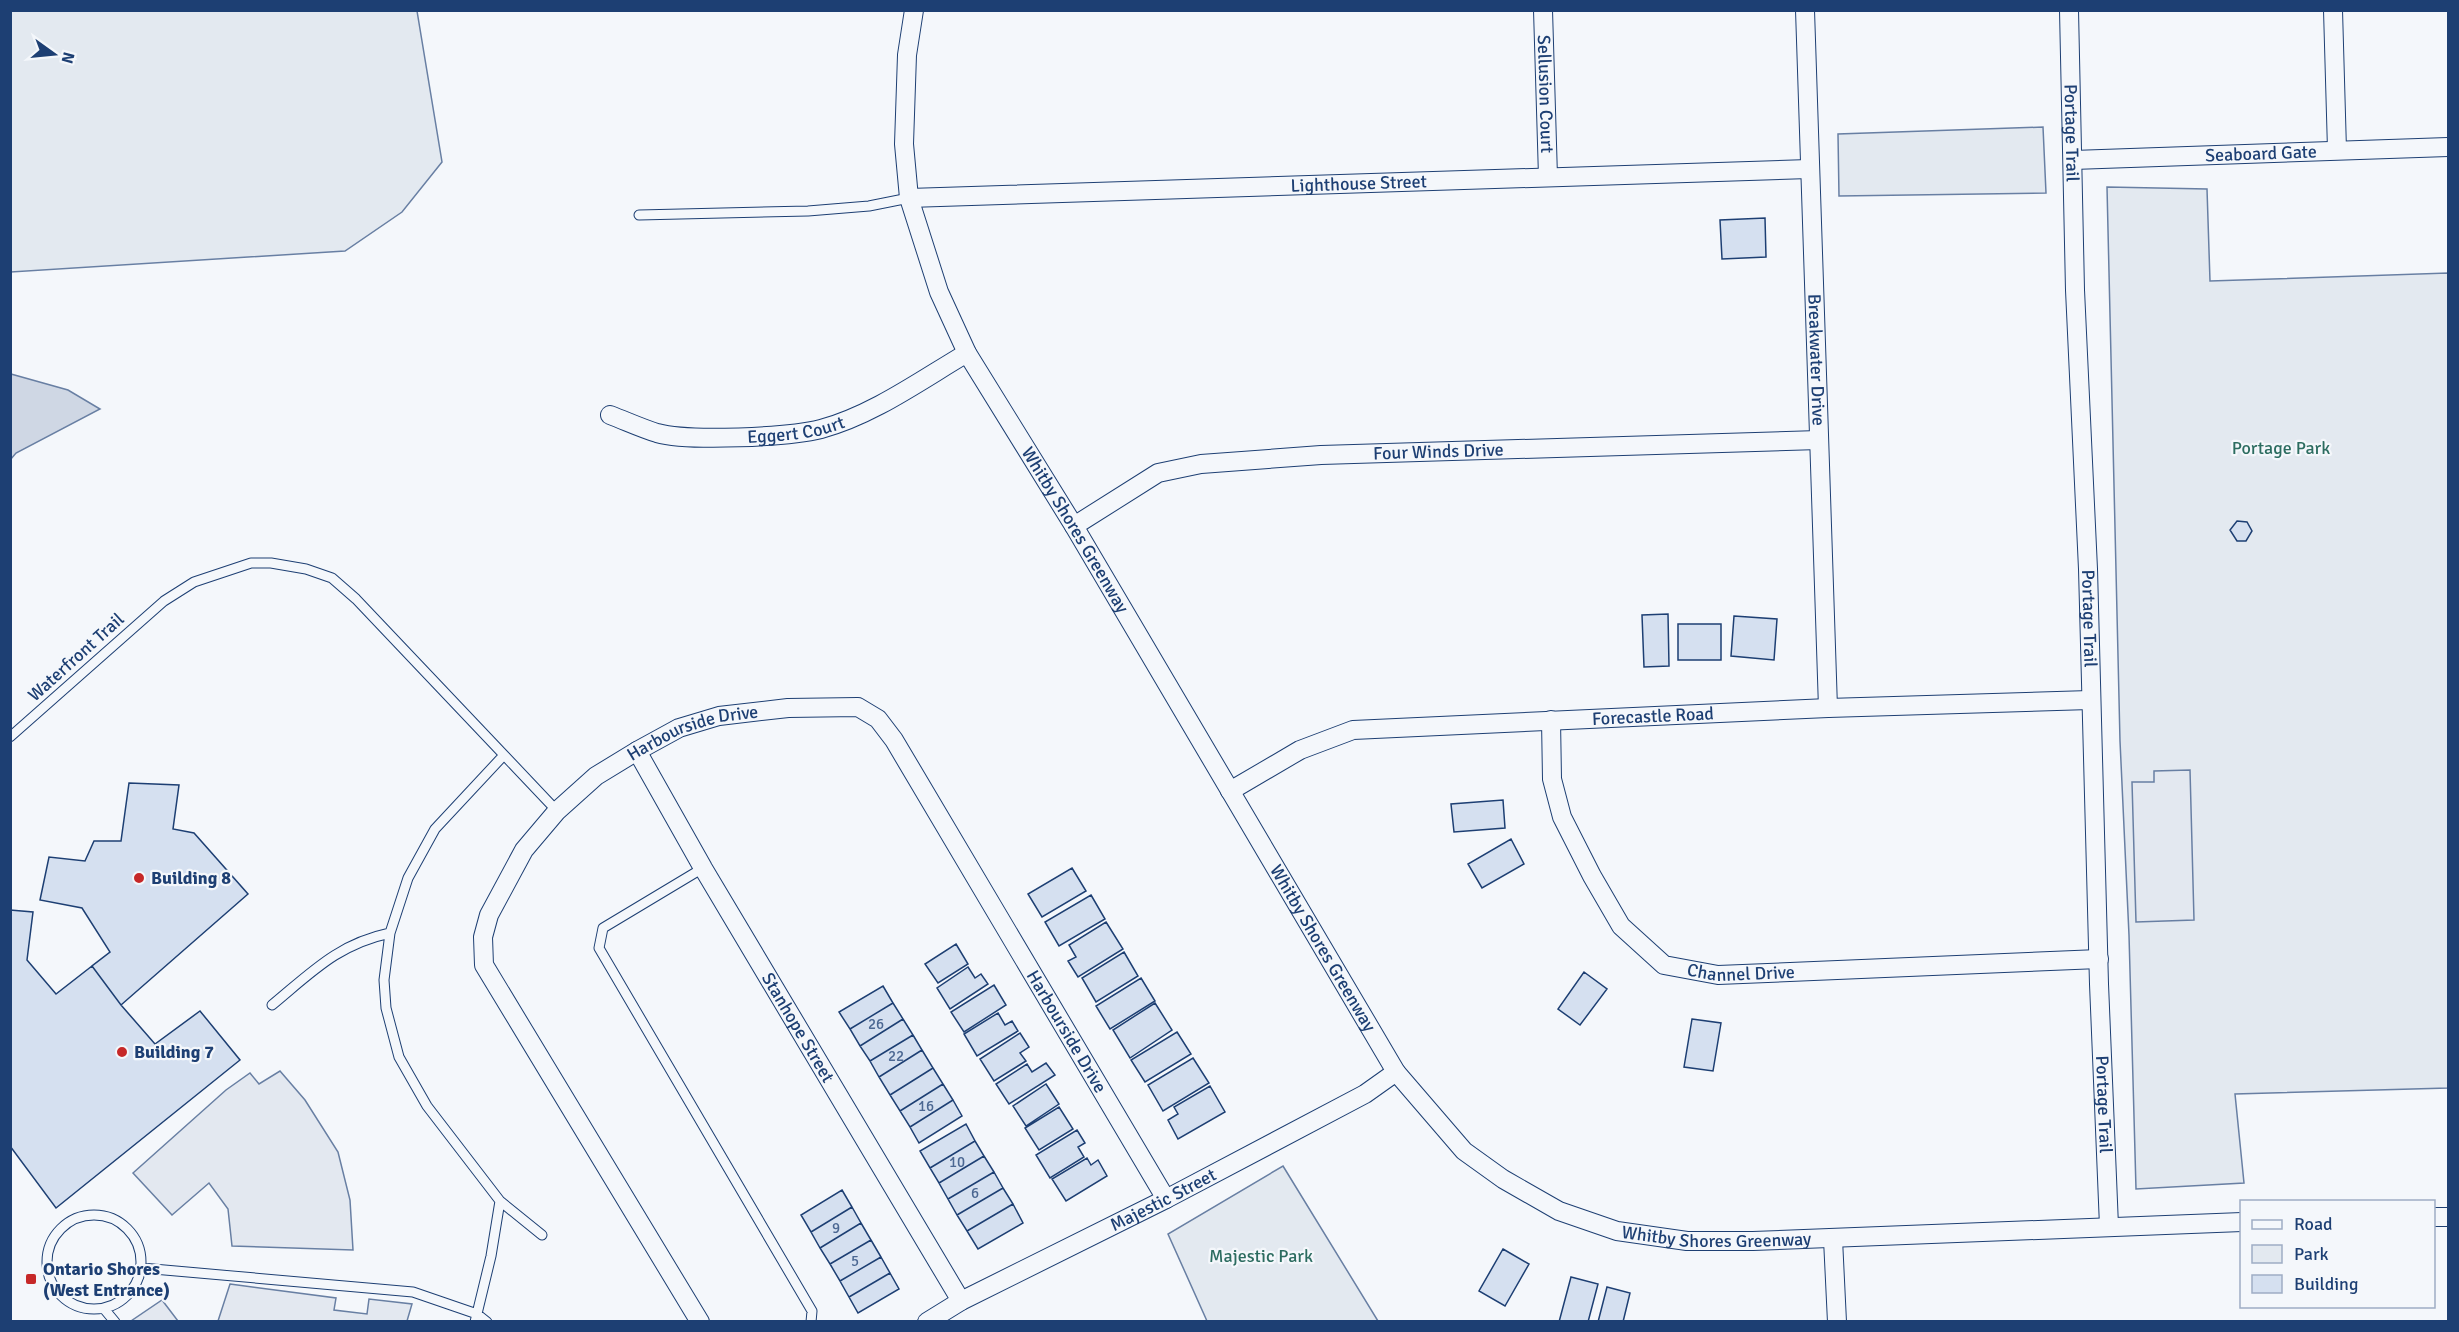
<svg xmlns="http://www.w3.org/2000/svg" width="2459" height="1332" viewBox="0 0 2459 1332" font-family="Signika,sans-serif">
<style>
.green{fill:#e3e9f0;stroke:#687fa3;stroke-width:1.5}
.parking{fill:#e3e8f0;stroke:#687fa3;stroke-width:1.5}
.water{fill:#cfd7e4;stroke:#687fa3;stroke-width:1.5}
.building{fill:#d5e0f0;stroke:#1d3f73;stroke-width:1.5}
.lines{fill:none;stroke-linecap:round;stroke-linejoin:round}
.lane-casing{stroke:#1d3f73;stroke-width:11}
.street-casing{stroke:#1d3f73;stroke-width:20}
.lane{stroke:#f4f7fb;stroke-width:9}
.street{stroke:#f4f7fb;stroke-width:18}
.poi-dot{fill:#c62828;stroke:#f4f7fb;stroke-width:2}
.labels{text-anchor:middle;stroke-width:4.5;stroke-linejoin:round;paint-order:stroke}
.number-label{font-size:15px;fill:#4b6792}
.street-label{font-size:18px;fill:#1d3f73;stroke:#f4f7fb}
.park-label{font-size:18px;fill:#2c6c60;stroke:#f4f7fb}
.poi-label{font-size:18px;font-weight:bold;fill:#1d3f73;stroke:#f4f7fb;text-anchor:start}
</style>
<rect width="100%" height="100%" fill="#f4f7fb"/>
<path class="green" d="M 10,11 L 417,11 L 442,162 L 402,212 L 345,251 L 11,272 Z
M 2043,127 L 2046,193 L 1839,196 L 1838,134 Z
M 2107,187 L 2207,189 L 2210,281 L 2448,273 L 2448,1088 L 2235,1094 L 2244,1183 L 2136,1189 L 2129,935 L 2120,741 Z
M 1283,1166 L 1378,1321 L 1207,1321 L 1168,1234 Z"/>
<path class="parking" d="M 2190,770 L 2194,920 L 2136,922 L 2132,782 L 2154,782 L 2154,771 Z
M 280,1071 L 305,1100 L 338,1152 L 350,1200 L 353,1250 L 232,1246 L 228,1209 L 209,1183 L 172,1215 L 133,1173 L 226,1090 L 250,1073 L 259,1084 Z
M 230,1284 L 336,1298 L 334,1310 L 367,1314 L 369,1299 L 412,1304 L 407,1321 L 218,1321 Z
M 162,1300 L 178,1321 L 131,1321 Z"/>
<path class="water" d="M 11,374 L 68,390 L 100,409 L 16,453 L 11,459 Z"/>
<path class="building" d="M 1765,218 L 1766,257 L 1722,259 L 1720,220 Z
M 2237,521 L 2247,522 L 2252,531 L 2246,541 L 2237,541 L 2230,530 Z
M 1668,614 L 1669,666 L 1644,667 L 1642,615 Z
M 1734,616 L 1777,619 L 1774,660 L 1731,656 Z
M 1678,624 L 1721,624 L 1721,660 L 1678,660 Z
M 129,783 L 179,785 L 173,829 L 194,833 L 248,894 L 121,1005 L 92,966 L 110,952 L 82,908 L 40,900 L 49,857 L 85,861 L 94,841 L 121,841 Z
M 1503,800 L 1505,828 L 1454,832 L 1451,804 Z
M 1511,839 L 1524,864 L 1482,888 L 1468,864 Z
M 1072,868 L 1086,891 L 1042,917 L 1028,894 Z
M 1091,895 L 1105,919 L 1059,946 L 1045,922 Z
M 10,910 L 33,912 L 27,960 L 56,994 L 92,966 L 121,1005 L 155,1044 L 200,1011 L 240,1060 L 56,1208 L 10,1146 Z
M 1106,922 L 1123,949 L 1078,977 L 1068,961 L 1076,957 L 1069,945 Z
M 956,944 L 968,964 L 938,983 L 925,964 Z
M 1124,952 L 1138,976 L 1096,1002 L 1082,978 Z
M 968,967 L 975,978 L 981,974 L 988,984 L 950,1009 L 937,988 Z
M 1584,972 L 1607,989 L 1580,1025 L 1558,1009 Z
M 1141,978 L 1155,1001 L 1110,1029 L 1096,1006 Z
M 994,985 L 1006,1005 L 964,1032 L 951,1012 Z
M 883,986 L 893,1003 L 850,1029 L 839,1012 Z
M 893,1003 L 903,1019 L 860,1046 L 850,1029 Z
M 1155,1003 L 1172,1030 L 1130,1058 L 1113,1030 Z
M 998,1013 L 1005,1025 L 1012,1021 L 1018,1031 L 977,1056 L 964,1034 Z
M 903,1019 L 913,1035 L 870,1061 L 860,1046 Z
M 1692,1019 L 1721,1023 L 1713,1071 L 1684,1067 Z
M 1177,1032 L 1191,1054 L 1145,1082 L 1131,1060 Z
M 1020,1033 L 1029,1047 L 1020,1053 L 1026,1061 L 994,1081 L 980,1059 Z
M 913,1035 L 922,1050 L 879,1077 L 870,1061 Z
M 922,1050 L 933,1068 L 890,1095 L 879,1077 Z
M 1193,1058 L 1209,1083 L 1163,1111 L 1148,1085 Z
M 1046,1063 L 1055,1075 L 1009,1104 L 996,1084 L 1027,1064 L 1032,1072 Z
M 933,1068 L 943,1084 L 900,1111 L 890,1095 Z
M 943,1084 L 953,1100 L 910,1127 L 900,1111 Z
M 1046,1084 L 1059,1104 L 1026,1126 L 1013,1106 Z
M 1210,1086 L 1225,1112 L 1178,1139 L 1168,1120 L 1178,1114 L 1174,1107 Z
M 953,1100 L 962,1116 L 919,1143 L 910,1127 Z
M 1059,1107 L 1073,1129 L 1039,1150 L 1025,1128 Z
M 966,1124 L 975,1141 L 930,1168 L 920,1151 Z
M 1077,1130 L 1085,1143 L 1078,1147 L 1084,1157 L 1050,1178 L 1036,1155 Z
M 975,1141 L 984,1156 L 939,1183 L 930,1168 Z
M 984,1156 L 994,1172 L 948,1199 L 939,1183 Z
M 1087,1158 L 1091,1165 L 1098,1160 L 1107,1176 L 1066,1201 L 1052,1179 Z
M 994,1172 L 1003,1188 L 957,1215 L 948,1199 Z
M 1003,1188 L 1013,1204 L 967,1231 L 957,1215 Z
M 842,1190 L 852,1207 L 811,1232 L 801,1215 Z
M 1013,1204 L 1023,1223 L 978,1249 L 967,1231 Z
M 852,1207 L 861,1223 L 820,1248 L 811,1232 Z
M 861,1223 L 871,1240 L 830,1264 L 820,1248 Z
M 871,1240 L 881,1257 L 840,1281 L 830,1264 Z
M 1503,1249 L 1529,1264 L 1505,1306 L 1479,1291 Z
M 881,1257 L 890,1273 L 849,1297 L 840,1281 Z
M 890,1273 L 899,1289 L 858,1313 L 849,1297 Z
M 1571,1277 L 1598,1284 L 1588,1322 L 1559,1322 Z
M 1607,1287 L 1630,1293 L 1623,1322 L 1598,1322 Z"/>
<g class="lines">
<g class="lane-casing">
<path id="lane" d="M 639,215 L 808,211 L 869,206 L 909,198
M 10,737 L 164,601 L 194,582 L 251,563 L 271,563 L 306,569 L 332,578 L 356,599 L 504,755 L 435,829 L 408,878 L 390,933 L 384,980 L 386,1008 L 399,1057 L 427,1106 L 500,1201 L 542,1235
M 504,755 L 557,811
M 703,868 L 603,928 L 599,948 L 812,1311 L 811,1322
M 272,1005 C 312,972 338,944 390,933
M47 1262a47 47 0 1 1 94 0a47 47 0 1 1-94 0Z
M 142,1268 L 413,1292 L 477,1314 L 487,1322
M 105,1310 L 115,1322
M 475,1322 L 491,1256 L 500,1201"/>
</g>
<g class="street-casing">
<g id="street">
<path id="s1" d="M 914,10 L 907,55 L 904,144 L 909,198 L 939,292 L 967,353 L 1074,526 L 1396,1072 L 1464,1151 L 1503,1179 L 1559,1211 L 1617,1231 L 1687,1241 L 1753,1241 L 2242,1222"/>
<path id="s2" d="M 1543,10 L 1548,177"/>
<path id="s3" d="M 1805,10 L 1828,708"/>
<path id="s4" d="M 2069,10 L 2075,290 L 2088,569 L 2099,984 L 2109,1226"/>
<path d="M 2333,10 L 2337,150"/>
<path id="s5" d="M 2073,160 L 2448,147"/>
<path id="s6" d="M 909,198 L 1809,169"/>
<path id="s7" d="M 610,415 C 626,421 641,428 657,433 C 689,442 789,437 821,429 C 873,415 921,380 967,353"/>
<path id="s8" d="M 1074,526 L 1158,473 L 1201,464 L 1321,455 L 1819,440"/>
<path id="s9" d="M 1551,720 L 1552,779 L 1562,817 L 1592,876 L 1621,926 L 1664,965 L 1718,975 L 2099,959"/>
<path id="s10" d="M 637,751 L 703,868 L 961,1301"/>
<path id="s11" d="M 1230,791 L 1300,750 L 1353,730 L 1828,708 L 2090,700"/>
<path d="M 2434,1217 L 2448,1217"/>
<path d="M 1833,1239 L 1837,1322"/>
<path id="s12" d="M 700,1322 L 484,965 L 483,937 L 489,915 L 524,850 L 557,811 L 596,776 L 637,751 L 679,728 L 719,716 L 788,708 L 858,707 L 878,719 L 894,740 L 1166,1199"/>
<path id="s13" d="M 927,1322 L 961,1301 L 1166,1199 L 1365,1094 L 1396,1072"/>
</g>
</g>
<use href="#lane" class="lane"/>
<use href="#street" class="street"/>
</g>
<g class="poi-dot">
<circle cx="139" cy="878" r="6"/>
<circle cx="122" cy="1052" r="6"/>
<rect x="25" y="1273" width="12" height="12" rx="3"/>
</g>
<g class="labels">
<g class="number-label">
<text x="876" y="1029">26</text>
<text x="896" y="1061">22</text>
<text x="926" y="1111">16</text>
<text x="957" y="1167">10</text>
<text x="975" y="1198">6</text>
<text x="836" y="1233">9</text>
<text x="855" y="1266">5</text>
</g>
<g class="street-label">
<text dy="6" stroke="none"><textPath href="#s2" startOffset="84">Sellusion Court</textPath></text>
<text dy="6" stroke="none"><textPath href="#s4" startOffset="123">Portage Trail</textPath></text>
<text dy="6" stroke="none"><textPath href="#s5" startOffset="188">Seaboard Gate</textPath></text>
<text dy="6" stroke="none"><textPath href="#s6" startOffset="450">Lighthouse Street</textPath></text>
<text dy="6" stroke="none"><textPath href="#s3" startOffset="350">Breakwater Drive</textPath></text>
<text dy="6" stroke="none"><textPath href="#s7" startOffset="190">Eggert Court</textPath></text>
<text dy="6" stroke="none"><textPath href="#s8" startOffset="381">Four Winds Drive</textPath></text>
<text dy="6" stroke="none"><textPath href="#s1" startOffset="562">Whitby Shores Greenway</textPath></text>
<text dy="6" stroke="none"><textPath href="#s4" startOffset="609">Portage Trail</textPath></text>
<text transform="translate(76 657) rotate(-42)" y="6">Waterfront Trail</text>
<text dy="6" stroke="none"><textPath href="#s11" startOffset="438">Forecastle Road</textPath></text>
<text dy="6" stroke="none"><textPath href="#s12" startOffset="753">Harbourside Drive</textPath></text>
<text dy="6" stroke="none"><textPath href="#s1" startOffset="1048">Whitby Shores Greenway</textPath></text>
<text dy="6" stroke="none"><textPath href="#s9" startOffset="358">Channel Drive</textPath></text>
<text dy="6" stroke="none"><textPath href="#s10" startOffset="320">Stanhope Street</textPath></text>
<text dy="6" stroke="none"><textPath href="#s12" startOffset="1311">Harbourside Drive</textPath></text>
<text dy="6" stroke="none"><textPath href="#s4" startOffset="1095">Portage Trail</textPath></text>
<text dy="6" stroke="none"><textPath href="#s13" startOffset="266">Majestic Street</textPath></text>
<text dy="6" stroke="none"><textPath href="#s1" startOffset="1570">Whitby Shores Greenway</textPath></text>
</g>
<g class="park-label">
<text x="2281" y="454">Portage Park</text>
<text x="1261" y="1262">Majestic Park</text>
</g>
<g class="poi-label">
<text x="151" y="884">Building 8</text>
<text x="134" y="1058">Building 7</text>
<text x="43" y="1275">Ontario Shores<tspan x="43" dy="21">(West Entrance)</tspan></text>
</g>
</g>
<rect width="2459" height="1332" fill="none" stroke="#1d3f73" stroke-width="24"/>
<rect x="2240" y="1200" width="195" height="108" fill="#f4f7fb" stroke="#9eadc5" stroke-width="1.5"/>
<rect x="2252" y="1220" width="30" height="9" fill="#f4f7fb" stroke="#9eadc5" stroke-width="1.5"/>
<text x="2294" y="1230" font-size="18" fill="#1d3f73">Road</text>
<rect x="2252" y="1245" width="30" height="18" fill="#e3e9f0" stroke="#9eadc5" stroke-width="1.5"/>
<text x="2294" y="1260" font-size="18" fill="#1d3f73">Park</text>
<rect x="2252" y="1275" width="30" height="18" fill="#d5e0f0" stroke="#9eadc5" stroke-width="1.5"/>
<text x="2294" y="1290" font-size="18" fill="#1d3f73">Building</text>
<g transform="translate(54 54) rotate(105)" stroke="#f4f7fb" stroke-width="4.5" paint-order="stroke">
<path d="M0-4.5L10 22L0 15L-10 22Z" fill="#1d3f73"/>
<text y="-9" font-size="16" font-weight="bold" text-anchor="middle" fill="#1d3f73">N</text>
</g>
</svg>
